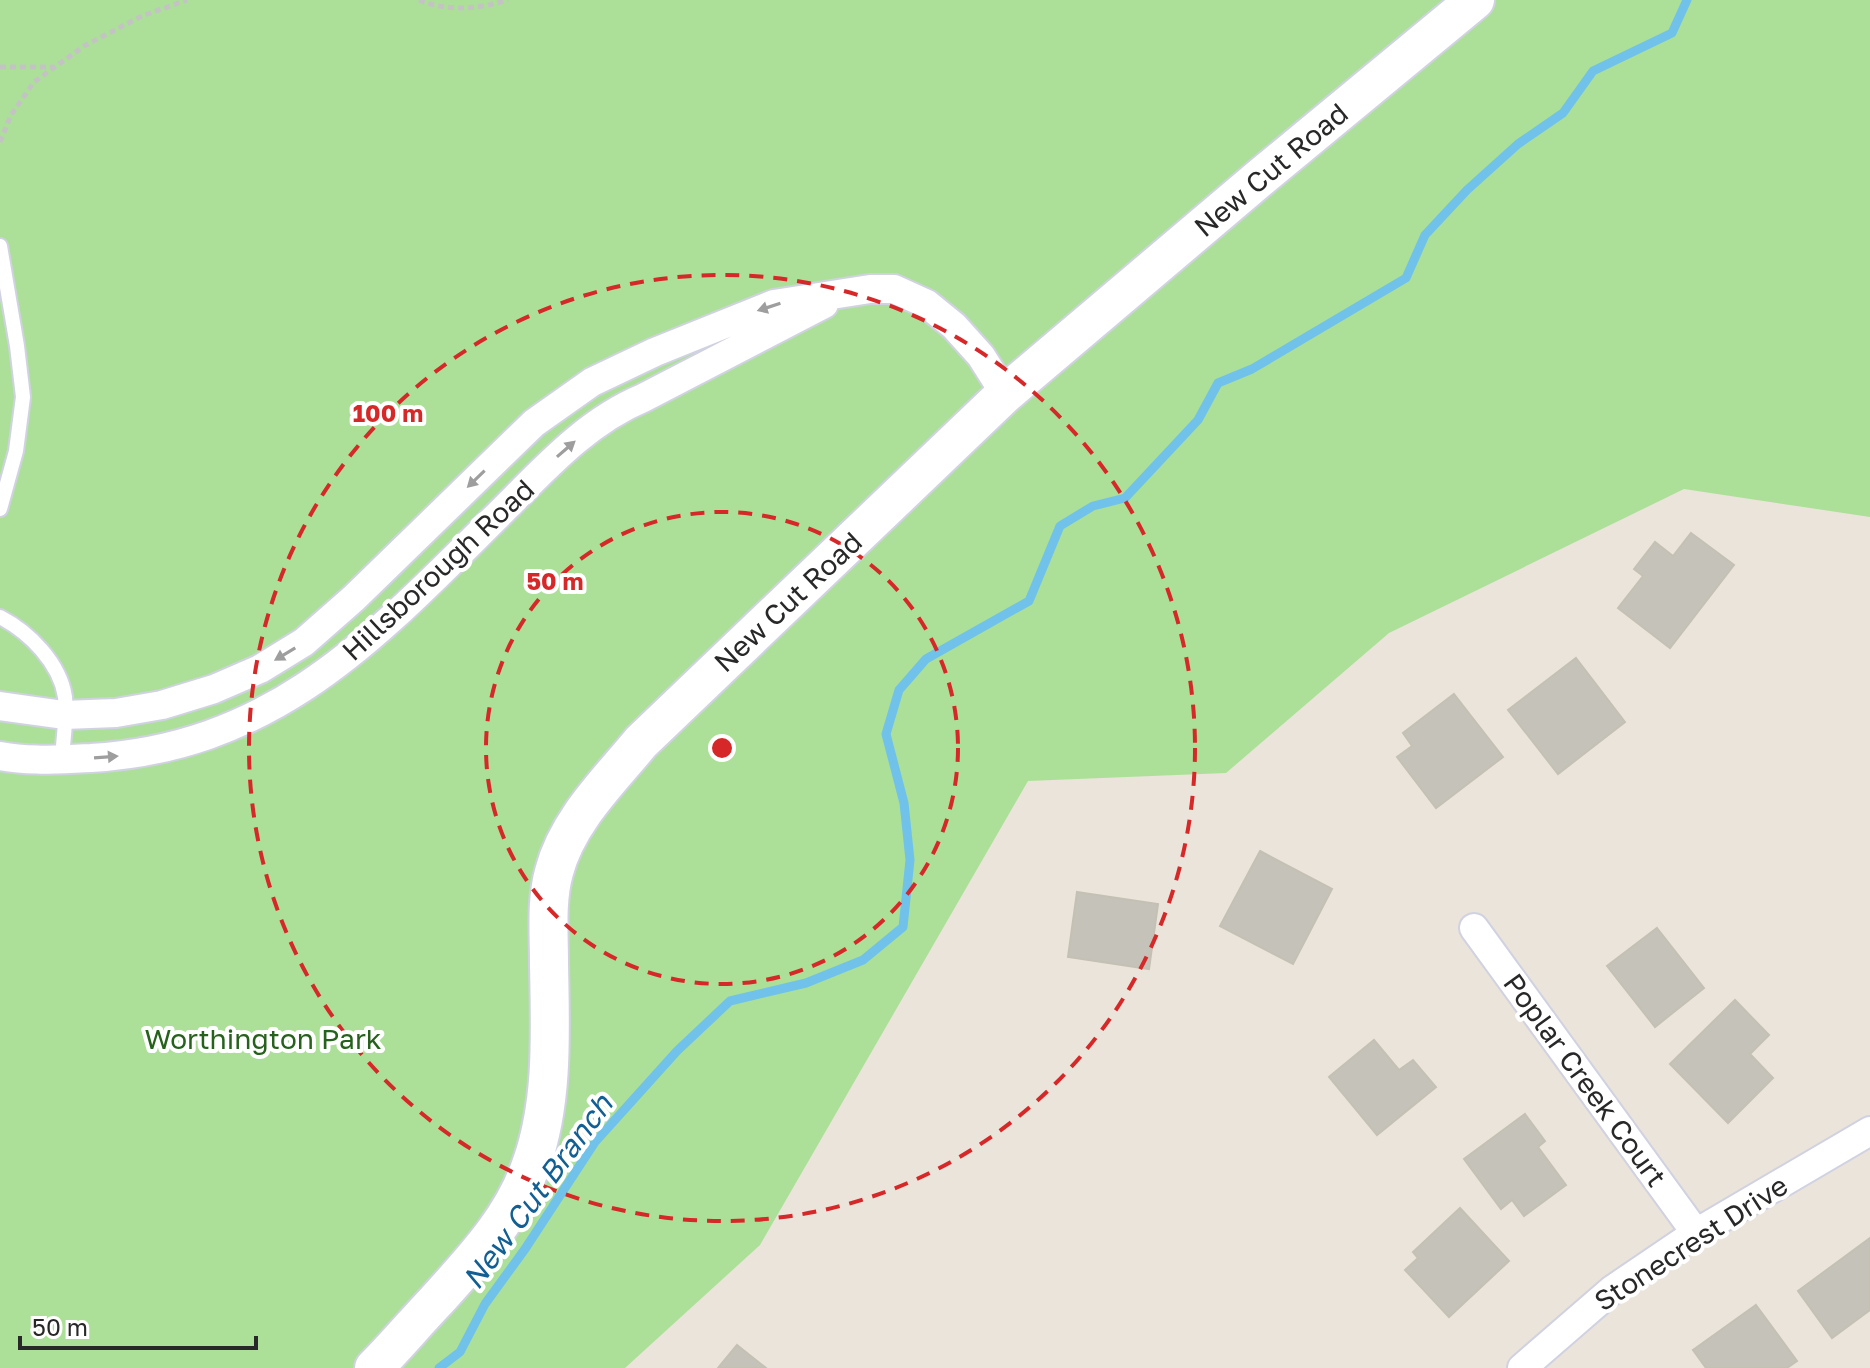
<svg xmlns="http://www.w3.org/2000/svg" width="1870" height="1368" viewBox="0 0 1870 1368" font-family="'Golos Text',sans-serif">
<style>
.green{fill:#ace098}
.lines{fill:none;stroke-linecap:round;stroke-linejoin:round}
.stream{stroke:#70c2ea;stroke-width:9}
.building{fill:#c5c2b9;stroke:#c5c0b4;stroke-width:2}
.lane-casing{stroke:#d0d2e1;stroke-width:18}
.street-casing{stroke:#d0d2e1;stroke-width:32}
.secondary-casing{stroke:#d0d2e1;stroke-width:42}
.path{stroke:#c3c3c3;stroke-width:5;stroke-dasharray:6 4;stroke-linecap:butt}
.lane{stroke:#fff;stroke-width:14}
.street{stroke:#fff;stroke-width:28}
.secondary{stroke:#fff;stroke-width:38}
.oneway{fill:#9e9e9e}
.ring{fill:none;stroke:#d62828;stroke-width:4;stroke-dasharray:14 10}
.labels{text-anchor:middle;stroke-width:8;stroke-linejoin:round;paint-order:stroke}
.street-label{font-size:28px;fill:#282828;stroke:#fff}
.park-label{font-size:28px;fill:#26621c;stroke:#fff}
.water-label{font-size:30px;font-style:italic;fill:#125f93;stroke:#fff}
.centre{fill:#d62828;stroke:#fff;stroke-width:4}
.ring-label{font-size:24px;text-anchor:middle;font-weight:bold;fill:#d62828;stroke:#fff;stroke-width:8;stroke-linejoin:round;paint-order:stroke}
</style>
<rect width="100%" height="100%" fill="#eae4da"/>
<path class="green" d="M 0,0 L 1870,0 L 1870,517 L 1684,489 L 1389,633 L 1226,773 L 1028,781 L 760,1245 L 625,1368 L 0,1368 Z"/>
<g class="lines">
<path class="stream" d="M 439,1368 L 460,1352 L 485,1304 L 525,1249 L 595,1142 L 677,1051 L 730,1001 L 806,983 L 863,960 L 903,927 L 910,860 L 904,803 L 886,734 L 899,690 L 926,659 L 1029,601 L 1060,526 L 1093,506 L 1125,498 L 1198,420 L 1218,383 L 1252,369 L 1406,278 L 1425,235 L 1467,190 L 1518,144 L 1563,113 L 1593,71 L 1672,33 L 1687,0"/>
</g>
<path class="building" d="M 1691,533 L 1734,565 L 1670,648 L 1618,608 L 1643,576 L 1634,569 L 1655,542 L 1673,556 Z
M 1576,658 L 1625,722 L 1558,774 L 1508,710 Z
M 1454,694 L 1503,757 L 1436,808 L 1397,757 L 1412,746 L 1403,733 Z
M 1260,851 L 1332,889 L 1293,964 L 1220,926 Z
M 1077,892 L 1158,904 L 1149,969 L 1068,957 Z
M 1657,928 L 1704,988 L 1655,1027 L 1607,966 Z
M 1735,1000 L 1769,1035 L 1750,1054 L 1773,1078 L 1728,1123 L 1670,1064 Z
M 1374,1040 L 1399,1070 L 1413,1060 L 1436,1087 L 1377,1135 L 1329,1077 Z
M 1525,1114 L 1545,1141 L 1538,1147 L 1566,1185 L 1524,1216 L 1512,1200 L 1501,1209 L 1464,1159 Z
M 1460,1208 L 1509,1261 L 1449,1317 L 1405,1270 L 1418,1258 L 1413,1252 Z
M 1870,1238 L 1870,1310 L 1832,1338 L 1798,1291 Z
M 1756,1305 L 1797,1361 L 1787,1368 L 1706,1368 L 1693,1350 Z
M 737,1345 L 766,1368 L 718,1368 Z"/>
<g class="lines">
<g class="lane-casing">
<path id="lane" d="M 0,246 L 17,346 L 23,397 L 16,451 L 0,509
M 0,617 C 29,632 60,663 65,697 C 67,717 63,740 62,759"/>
</g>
<g class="street-casing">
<path id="street" d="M 0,706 L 64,715 L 116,713 L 162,705 L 214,689 L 260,669 L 304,642 L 354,598 L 534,423 L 592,382 L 655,352 L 774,304 L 870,289 L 894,289 L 927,304 L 954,326 L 981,356 L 1005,394
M 0,756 C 29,762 61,759 91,758 C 273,747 372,640 493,520 C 539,475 583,423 643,398 L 824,304
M 1474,928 L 1696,1233
M 1522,1368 L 1612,1290 L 1696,1233 L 1870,1131"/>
</g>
<g class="secondary-casing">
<path id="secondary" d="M 374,1368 C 396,1346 415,1323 436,1301 C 474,1259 514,1217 532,1162 C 554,1099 550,1028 549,963 C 549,934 546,900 554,872 C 567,821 609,781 641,742 L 1005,394 L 1261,177 L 1475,0"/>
</g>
<path class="path" d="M 419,0 C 447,12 479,9 508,0
M 0,67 L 54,67
M 0,142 L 11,115 L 34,82 L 84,46 L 142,16 L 187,0"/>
<use href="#lane" class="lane"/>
<use href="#street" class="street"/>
<use href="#secondary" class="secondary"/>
</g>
<defs><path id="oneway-solid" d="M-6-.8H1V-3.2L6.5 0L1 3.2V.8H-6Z" transform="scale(2)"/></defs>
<g class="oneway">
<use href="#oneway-solid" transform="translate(769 307) rotate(162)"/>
<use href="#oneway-solid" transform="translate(566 449) rotate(-41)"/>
<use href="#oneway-solid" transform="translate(476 479) rotate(136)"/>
<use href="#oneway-solid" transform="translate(285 654) rotate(149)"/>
<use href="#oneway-solid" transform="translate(106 757) rotate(-4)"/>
</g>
<g class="ring">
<circle cx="722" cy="748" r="236"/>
<circle cx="722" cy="748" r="473"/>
</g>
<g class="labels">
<g class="street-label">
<text transform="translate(1271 170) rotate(-40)" y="10">New Cut Road</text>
<text transform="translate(438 570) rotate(-43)" y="10">Hillsborough Road</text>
<text transform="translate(788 602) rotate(-43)" y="10">New Cut Road</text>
<text transform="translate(1585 1080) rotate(54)" y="10">Poplar Creek Court</text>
<text transform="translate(1691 1243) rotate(-33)" y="10">Stonecrest Drive</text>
</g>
<g class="park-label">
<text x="263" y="1049">Worthington Park</text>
</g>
<g class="water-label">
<text transform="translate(538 1192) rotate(-54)" y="10">New Cut Branch</text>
</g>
</g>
<circle cx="722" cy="748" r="12" class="centre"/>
<g class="ring-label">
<text x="388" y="422">100 m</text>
<text x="555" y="590">50 m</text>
</g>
<path d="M20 1336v12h236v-12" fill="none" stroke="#282828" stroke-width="4"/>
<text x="32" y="1336" font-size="24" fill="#282828" stroke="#ffffff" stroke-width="6" paint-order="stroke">50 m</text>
</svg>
